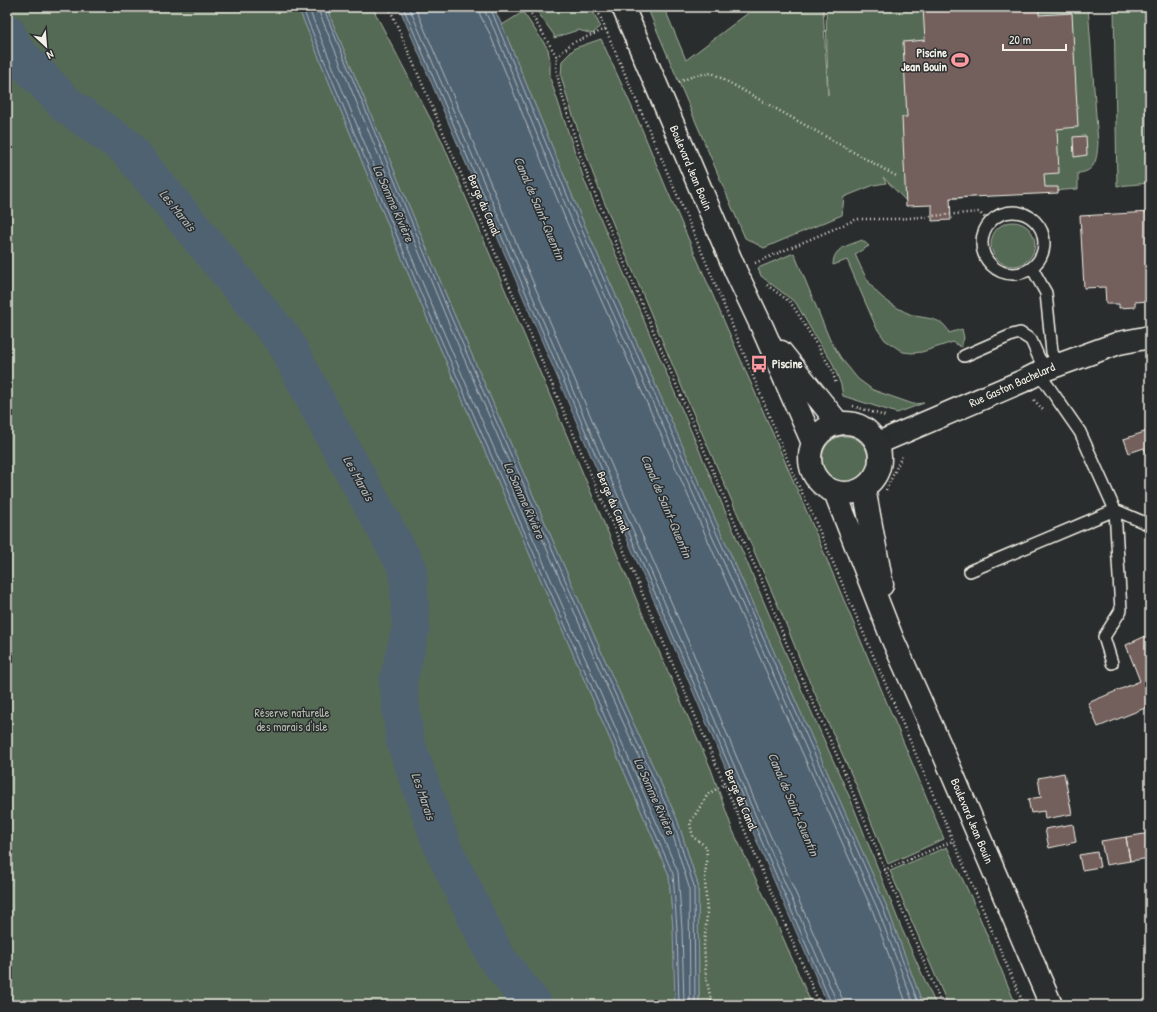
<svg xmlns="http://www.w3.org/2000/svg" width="1157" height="1012" viewBox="0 0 1157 1012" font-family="'Patrick Hand',sans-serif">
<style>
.green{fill:#546a55;stroke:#a4ae9e}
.water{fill:#506272;stroke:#929ba1}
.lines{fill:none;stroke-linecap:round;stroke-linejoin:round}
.shore{stroke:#b2b8b9;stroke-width:1}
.river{stroke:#506272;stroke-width:38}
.building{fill:#73605d;stroke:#f4f1e8}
.lane-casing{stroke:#f4f1e8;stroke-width:14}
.street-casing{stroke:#f4f1e8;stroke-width:25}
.secondary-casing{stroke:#f4f1e8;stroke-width:25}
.path{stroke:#f4f1e8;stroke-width:2.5;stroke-dasharray:1 3;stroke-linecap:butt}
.lane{stroke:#2a2d2e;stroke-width:11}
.street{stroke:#2a2d2e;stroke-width:22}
.secondary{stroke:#2a2d2e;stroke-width:22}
.labels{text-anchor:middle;stroke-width:3;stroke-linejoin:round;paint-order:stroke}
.poi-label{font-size:12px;font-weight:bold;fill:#f4f1e8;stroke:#2a2d2e;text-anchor:end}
.street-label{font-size:12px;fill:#f4f1e8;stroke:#2a2d2e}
.park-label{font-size:12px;fill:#b4bbad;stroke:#2a2d2e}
.water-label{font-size:13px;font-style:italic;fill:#b2b8b9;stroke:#2a2d2e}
</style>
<rect width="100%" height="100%" fill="#2a2d2e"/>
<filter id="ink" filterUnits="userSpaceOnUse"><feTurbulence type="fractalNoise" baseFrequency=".025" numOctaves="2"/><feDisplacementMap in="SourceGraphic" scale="8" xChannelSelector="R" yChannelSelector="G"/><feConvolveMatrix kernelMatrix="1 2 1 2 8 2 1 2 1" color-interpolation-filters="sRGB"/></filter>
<g filter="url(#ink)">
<path class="green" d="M 7,7 L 298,7 L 418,297 L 669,875 L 679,1005 L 7,1005 Z
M 326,7 L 372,7 L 441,139 L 643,615 L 711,769 L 733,831 L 775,919 L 812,1005 L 699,1005 L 698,885 L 677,819 L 611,674 L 454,314 Z
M 534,7 L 591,7 L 600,26 L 593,34 L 578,30 L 554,38 L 554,35 Z
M 647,7 L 664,7 L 686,60 L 756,7 L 823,7 L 828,95 L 826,7 L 1088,7 L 1098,143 C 1097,158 1096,172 1078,173 L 1078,189 L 907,202 L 883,177 L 886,183 L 874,185 L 844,197 L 842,215 L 764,248 L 745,238 Z
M 1114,7 L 1150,7 L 1150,183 L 1117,186 Z
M 523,12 L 548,49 L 550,61 L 550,78 L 585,182 L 795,675 L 850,798 L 901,927 L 936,1005 L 923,1005 L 887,907 L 581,217 L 502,25 Z
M 601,39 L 641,127 L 665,185 L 809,517 L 944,839 L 888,864 L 857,787 L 803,667 L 783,617 L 686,397 L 613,224 L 593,174 L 568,101 L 561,76 L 562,61 L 575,48 Z
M991 244a22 22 0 1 1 44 0a22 22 0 1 1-44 0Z
M 862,240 L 869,246 L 855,254 C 862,270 869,287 883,298 C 892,305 902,311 912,315 C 925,319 944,317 949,333 L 962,329 L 964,338 L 961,347 L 953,342 L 922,352 L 912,353 L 903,352 L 885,340 L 876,327 L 847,260 L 833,265 C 833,247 848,246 862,240 Z
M 794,253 L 830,340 L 841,358 L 858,379 L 873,390 L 913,404 L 924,403 L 897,413 L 843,396 L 841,385 L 832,362 L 816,338 L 796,303 L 761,276 L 758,268 Z
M822 459a23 23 0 1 1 46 0a23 23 0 1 1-46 0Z
M 947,847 L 972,899 L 1016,1005 L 948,1005 L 890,871 Z"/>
<path class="water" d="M 298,7 L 326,7 L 454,314 L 611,674 L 677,819 L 698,885 L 699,1005 L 675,1005 L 673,929 L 669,875 L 418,297 Z
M 399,7 L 493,7 L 502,25 L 581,217 L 887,907 L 923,1005 L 828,1005 L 742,807 L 672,642 L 600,477 Z"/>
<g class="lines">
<path class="shore" d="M 302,7 L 422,296 L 673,874 L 677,929 L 679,1005
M 308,7 L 427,294 L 678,872 L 682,929 L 684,1005
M 318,7 L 319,12 L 446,317 L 603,678 L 669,823 L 689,887 L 690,1005
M 323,7 L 450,315 L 607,676 L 673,821 L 694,886 L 695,1005
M 403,7 L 832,1005
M 409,7 L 608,473 L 680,638 L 750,803 L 836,1000 L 837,1005
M 415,7 L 614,471 L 686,636 L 755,801 L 842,998 L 843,1005
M 479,7 L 480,15 L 489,32 L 567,223 L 873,912 L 907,1005
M 485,7 L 485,12 L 494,29 L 572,221 L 878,910 L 914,1005
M 490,7 L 577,219 L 883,908 L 919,1005"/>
<path class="river" d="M 7,33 L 15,51 L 68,106 L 126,147 L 284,340 L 331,430 L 408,569 L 411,628 L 398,682 L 405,741 L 443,848 L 496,957 L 533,1005"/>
</g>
<path class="building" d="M 923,7 L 1039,7 L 1039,15 L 1072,13 L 1078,127 L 1057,129 L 1059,173 L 1044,174 L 1045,187 L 1058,187 L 1058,193 L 950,198 L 951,220 L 932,221 L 932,205 L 906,206 L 902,117 L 907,117 L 903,42 L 925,40 Z
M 1086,136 L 1087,155 L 1074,157 L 1073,137 Z
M 1150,212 L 1150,301 L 1135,302 L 1135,307 L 1119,308 L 1119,304 L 1106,304 L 1105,287 L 1084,288 L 1080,216 Z
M 1150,430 L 1150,462 L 1144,448 L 1129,453 L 1124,439 Z
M 1148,635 L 1150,639 L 1150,706 L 1098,727 L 1088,703 L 1140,681 L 1126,645 Z
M 1064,773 L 1072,814 L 1045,819 L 1044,811 L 1031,813 L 1028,799 L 1041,797 L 1038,778 Z
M 1073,824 L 1076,842 L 1049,848 L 1045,829 Z
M 1150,833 L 1150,858 L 1130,861 L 1126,837 Z
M 1126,837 L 1130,861 L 1106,865 L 1101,841 Z
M 1097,852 L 1100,867 L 1082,870 L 1079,855 Z"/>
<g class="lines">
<g class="lane-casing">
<path id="lane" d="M982 243a31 31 0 1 1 62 0a31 31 0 1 1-62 0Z
M 1032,268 L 1046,293 L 1052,352 L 1059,365
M 964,356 L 1012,335 L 1020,333 L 1031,340 L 1039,358 L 1047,369
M 970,571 L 1115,510 L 1080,432 L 1039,373
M 1112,663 L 1104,637 L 1121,610 L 1115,510 L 1150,525"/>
</g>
<g class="street-casing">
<path id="street" d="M 878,443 L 1023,381 L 1047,369 L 1119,343 L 1150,337"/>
</g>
<g class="secondary-casing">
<path id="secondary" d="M 623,7 L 736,272 L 762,327 L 813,443
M 781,352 L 839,424
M810 458a35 35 0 1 1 70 0a35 35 0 1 1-70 0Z
M 864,488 L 882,585
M 835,492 L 892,638 L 940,745 L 1051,1005"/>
</g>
<path class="path" d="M 389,7 L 820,1005
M 527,7 L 557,57 L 556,68 L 560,88 L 580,155 L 592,187 L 739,532 L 764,586 L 788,647 L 840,762 L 942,1005
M 596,7 L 706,262 L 795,478 L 813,516 L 1024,1005
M 557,57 L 572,43 L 606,29
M 679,82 L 696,75 L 712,73 L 898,177
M 755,263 L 857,219 L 897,219 L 979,212 L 989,222
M 767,285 L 790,302 L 795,309 L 832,370 L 836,384
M 1034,400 L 1044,411
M 853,406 L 885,416
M 886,490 L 902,456
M 884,870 L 953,841
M 712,1005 L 706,977 L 704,945 L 707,915 L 705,879 L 707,850 L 705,846 L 693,837 L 690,823 L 708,794 L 725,784"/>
<use href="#lane" class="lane"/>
<use href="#street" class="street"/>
<use href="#secondary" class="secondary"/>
</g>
</g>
<defs>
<g id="stadium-bare" transform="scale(1.38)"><path d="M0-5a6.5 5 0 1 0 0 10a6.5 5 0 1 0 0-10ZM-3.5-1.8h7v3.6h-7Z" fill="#ff9aa2" stroke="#2a2d2e" stroke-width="2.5" paint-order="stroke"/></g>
<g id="bus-bare" transform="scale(1.38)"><path d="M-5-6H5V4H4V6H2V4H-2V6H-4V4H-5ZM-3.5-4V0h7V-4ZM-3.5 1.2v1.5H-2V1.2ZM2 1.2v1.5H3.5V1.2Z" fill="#ff9aa2" stroke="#2a2d2e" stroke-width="2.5" paint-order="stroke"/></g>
</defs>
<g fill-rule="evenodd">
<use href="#stadium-bare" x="960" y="60"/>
<use href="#bus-bare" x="759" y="364"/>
</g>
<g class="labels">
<g class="poi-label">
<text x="947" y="57">Piscine<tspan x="947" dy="14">Jean Bouin</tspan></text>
<text x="772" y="368" text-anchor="start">Piscine</text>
</g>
<g class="street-label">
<text transform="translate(691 168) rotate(67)" y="4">Boulevard Jean Bouin</text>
<text transform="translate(484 205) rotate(67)" y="4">Berge du Canal</text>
<text transform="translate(1012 385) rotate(-24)" y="4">Rue Gaston Bachelard</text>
<text transform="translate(613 502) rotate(67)" y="4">Berge du Canal</text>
<text transform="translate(741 800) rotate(67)" y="4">Berge du Canal</text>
<text transform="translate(972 821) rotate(67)" y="4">Boulevard Jean Bouin</text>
</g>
<g class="park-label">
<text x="292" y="717">Réserve naturelle<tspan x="292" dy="14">des marais d'Isle</tspan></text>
</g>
<g class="water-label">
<text transform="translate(394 203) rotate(66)" y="5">La Somme Rivière</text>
<text transform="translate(540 208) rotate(67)" y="5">Canal de Saint-Quentin</text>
<text transform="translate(178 210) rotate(51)" y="5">Les Marais</text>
<text transform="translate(359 478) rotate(61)" y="5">Les Marais</text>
<text transform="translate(525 500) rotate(66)" y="5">La Somme Rivière</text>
<text transform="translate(667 506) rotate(67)" y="5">Canal de Saint-Quentin</text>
<text transform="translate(424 796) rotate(71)" y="5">Les Marais</text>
<text transform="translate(655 796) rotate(66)" y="5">La Somme Rivière</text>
<text transform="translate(794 804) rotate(67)" y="5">Canal de Saint-Quentin</text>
</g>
</g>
<rect width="1157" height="1012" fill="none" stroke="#2a2d2e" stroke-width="24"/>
<rect x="12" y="12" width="1133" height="988" fill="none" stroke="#f4f1e8" stroke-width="1.5" filter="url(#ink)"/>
<g transform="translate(46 46) rotate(154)" stroke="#2a2d2e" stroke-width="3" paint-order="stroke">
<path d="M0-3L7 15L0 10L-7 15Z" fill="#f4f1e8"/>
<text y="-6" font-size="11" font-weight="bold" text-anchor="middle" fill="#f4f1e8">N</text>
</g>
<path d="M1003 44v6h63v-6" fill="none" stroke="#f4f1e8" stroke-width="2"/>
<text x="1009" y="44" font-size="12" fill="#f4f1e8" stroke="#2a2d2e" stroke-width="3" paint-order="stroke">20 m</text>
</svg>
